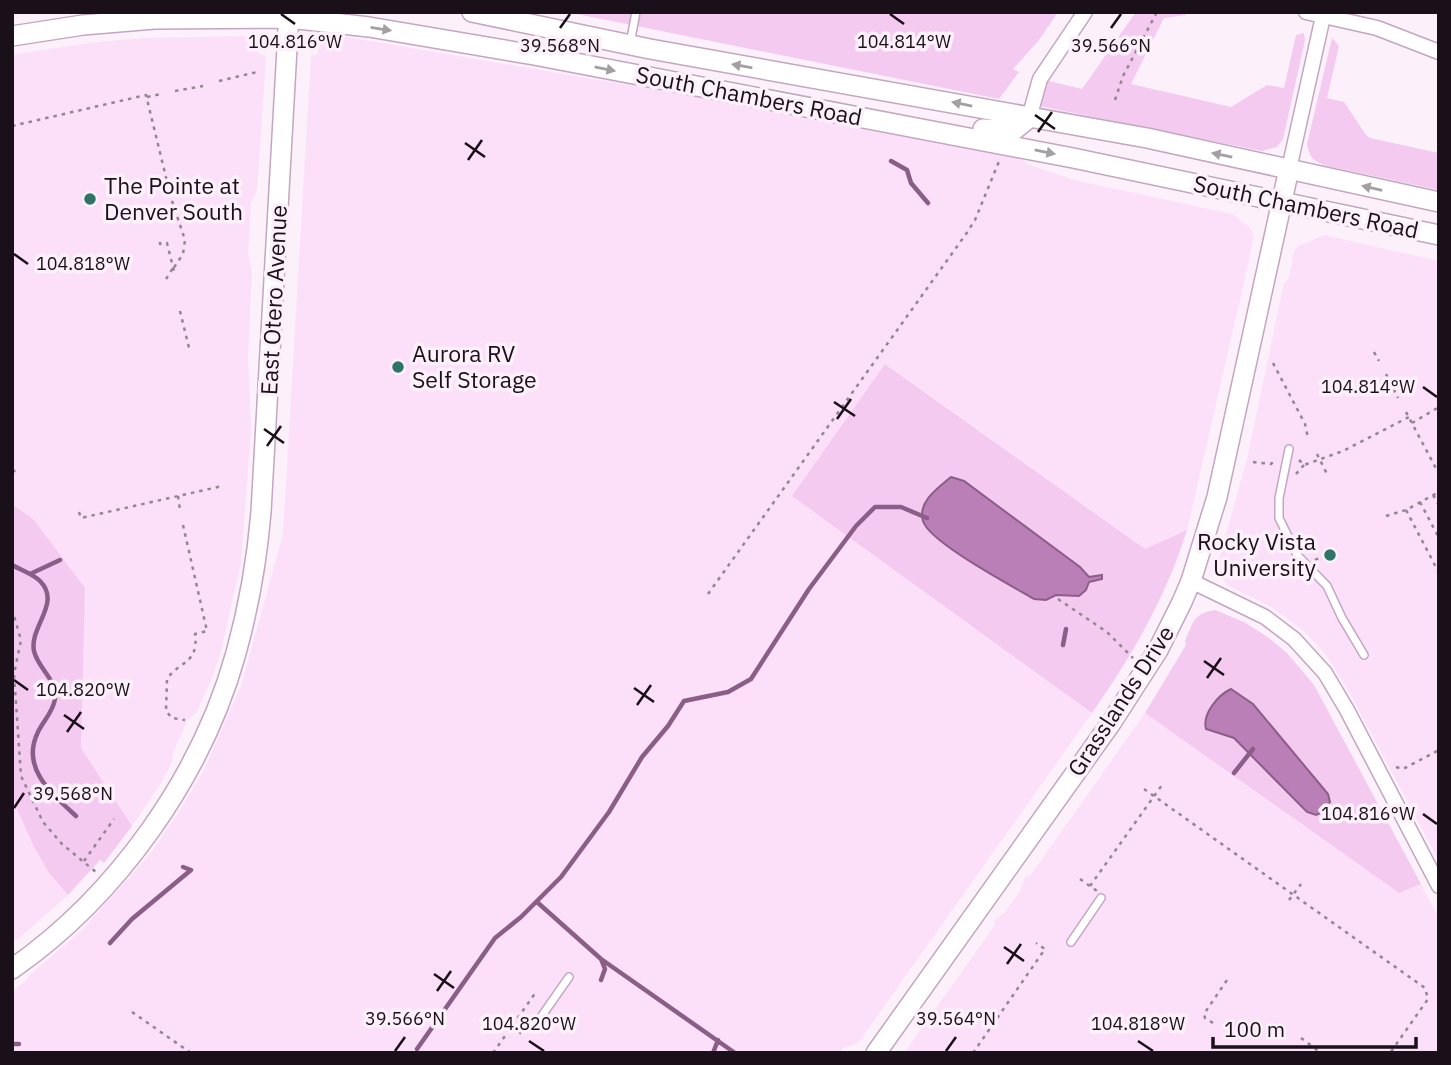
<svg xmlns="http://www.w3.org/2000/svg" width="1451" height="1065" viewBox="0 0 1451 1065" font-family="'IBM Plex Sans',sans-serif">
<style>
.built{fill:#fcdff9}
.green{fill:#f4caf0}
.water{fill:#bb7fb7;stroke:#8b5e88;stroke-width:2}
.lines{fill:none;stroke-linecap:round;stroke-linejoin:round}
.stream{stroke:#8b5e88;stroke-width:4.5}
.lane-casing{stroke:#c3a6c0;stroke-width:10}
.street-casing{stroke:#c3a6c0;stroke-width:17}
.secondary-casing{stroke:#c3a6c0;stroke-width:22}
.path{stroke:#928791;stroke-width:2.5;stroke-dasharray:3.5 5;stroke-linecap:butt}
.lane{stroke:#fff;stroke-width:7}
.street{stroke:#fff;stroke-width:14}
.secondary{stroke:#fff;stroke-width:19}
.oneway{fill:#a39fa3}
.ticks{fill:none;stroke:#1a1019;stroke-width:2.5}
.poi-dot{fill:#307467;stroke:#fcf0fb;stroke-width:2.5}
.labels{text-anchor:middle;stroke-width:7;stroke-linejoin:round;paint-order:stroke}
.street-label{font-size:23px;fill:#1a1019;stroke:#fcf0fb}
.poi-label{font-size:23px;fill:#1a1019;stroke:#fcf0fb;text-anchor:start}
.ticks-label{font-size:18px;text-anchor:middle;fill:#1a1019;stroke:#fcf0fb;stroke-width:7;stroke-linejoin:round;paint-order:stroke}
</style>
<rect width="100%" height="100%" fill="#fcf0fb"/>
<path class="built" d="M 335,35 L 674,93 L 1023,159 L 1027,164 L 1074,180 L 1233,214 L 1252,230 L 1253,238 L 1249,260 L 1187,530 L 1145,549 L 886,364 L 793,496 L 1092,713 L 858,1043 L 843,1048 L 839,1053 L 12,1053 L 12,991 L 25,982 L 30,975 L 82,930 L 150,854 L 177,815 L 203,772 L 241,686 L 283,534 L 311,55 L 317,55 L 320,45 L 334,40 Z
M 245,36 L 245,41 L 256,45 L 260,55 L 265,55 L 266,59 L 257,191 L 251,203 L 248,254 L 252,272 L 248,356 L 251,429 L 241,562 L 220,656 L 209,685 L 196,713 L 188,719 L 173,752 L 172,762 L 161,783 L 132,826 L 81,748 L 85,588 L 34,520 L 12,504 L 12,55 L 88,43 L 143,38 Z
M 1324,235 L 1439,261 L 1439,861 L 1346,686 L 1326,655 L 1304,631 L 1273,608 L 1227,585 L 1218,571 L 1218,563 L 1247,459 L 1284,283 L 1289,278 L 1294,251 L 1298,246 Z
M 1145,713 L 1399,893 L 1421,884 L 1439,919 L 1439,1053 L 904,1053 L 995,925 L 994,921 L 1005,912 L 1020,891 L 1025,877 L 1030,876 Z
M 12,798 L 33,845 L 49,873 L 68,895 L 17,940 L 12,940 Z"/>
<path class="green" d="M 567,12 L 1058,12 L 1039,40 L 1013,69 L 1019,72 L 999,99 Z
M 1136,12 L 1186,12 L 1186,15 L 1164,18 L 1131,84 L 1231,107 L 1267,85 L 1284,88 L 1296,35 L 1304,33 L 1305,40 L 1283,139 L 1277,147 L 1262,151 L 1034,105 L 1041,84 L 1049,81 L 1082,89 Z
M 1332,38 L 1339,46 L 1327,98 L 1344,102 L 1366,135 L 1370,138 L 1439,153 L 1439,190 L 1327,166 C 1315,162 1309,158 1307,144 Z
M 885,364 L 1145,549 L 1187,530 C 1166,597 1132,656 1092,713 L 792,496 Z
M 12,504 L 34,520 L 85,588 L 81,748 L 132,826 L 104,863 L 100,860 L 68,895 L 49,873 L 33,845 L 12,798 Z
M 1215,610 L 1244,622 L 1269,638 L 1287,653 L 1314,685 L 1421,884 L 1399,893 L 1145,713 L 1186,645 L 1185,641 C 1193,623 1193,613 1215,610 Z"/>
<path class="water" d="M 951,477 L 964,481 L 1080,567 L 1089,577 L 1102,575 L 1102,579 L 1089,582 L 1086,590 L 1079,596 L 1056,595 L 1046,600 L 1034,599 C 1012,586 929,542 923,521 C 917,502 939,487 951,477 Z
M 1231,689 L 1253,704 L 1328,794 L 1330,802 L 1323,812 L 1316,815 L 1307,812 L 1234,738 L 1206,729 C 1202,714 1218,695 1231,689 Z"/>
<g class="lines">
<path class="stream" d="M 891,161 L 907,170 L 911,183 L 928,203
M 12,565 C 21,570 33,574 40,581 C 62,603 29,627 34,651 C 38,669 58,680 55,699 C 53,712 44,720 38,732 C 20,768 52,794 76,816
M 30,574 L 60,560
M 1063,645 L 1066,629
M 1234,773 L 1253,749
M 537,902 L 601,959 L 605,969 L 601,980
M 110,943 L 132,919 L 191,870 L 183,867
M 601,959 L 735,1053
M 12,1044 L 19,1044
M 417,1049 L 495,938 L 521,917 L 561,877 L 609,812 L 642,757 L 668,726 L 684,701 L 728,692 L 751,679 L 809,589 L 856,526 L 875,507 L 901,507 L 927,518
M 713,1053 L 718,1040"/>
<g class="lane-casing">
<path id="lane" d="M 630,44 L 636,12
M 1289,449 L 1279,498 L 1279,518 L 1297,555 L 1327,586 L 1342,618 L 1364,655
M 1071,942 L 1101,898
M 534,1027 L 569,977"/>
</g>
<g class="street-casing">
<path id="street" d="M 1306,12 L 1377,28 L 1439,52
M 1029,118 L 1040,79 L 1085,12
M 1289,169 L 1324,12
M 1191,581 L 1265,617 L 1294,639 L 1325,673 L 1347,710 L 1439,886"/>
</g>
<g class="secondary-casing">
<path id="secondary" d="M 472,12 L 650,49 L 1147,138 L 1439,202
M 12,36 L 83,25 L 154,19 L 289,18 L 369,27 L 534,55 L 1073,158 L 1439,235
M 983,129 L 1013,131 L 1029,118
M 12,969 C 117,896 202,776 236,653 C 249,606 257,560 261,512 L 289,12
M 876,1053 L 1111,723 L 1158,650 L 1182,602 L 1191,581 L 1217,497 L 1289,169"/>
</g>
<path class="path" d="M 219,81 L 257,72
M 175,91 L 203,86
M 147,97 L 161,94
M 1115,100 L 1123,76 L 1157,12
M 12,126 L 146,95 L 171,198 L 185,240 L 183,254 L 173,269
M 160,242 L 160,244 L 167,243 L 175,275
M 46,268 L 48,276
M 166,279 L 173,268
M 180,311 L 190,352
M 1374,352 L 1379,361
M 1273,363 L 1305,424 L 1308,438
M 1386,374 L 1398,398
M 1406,412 L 1439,474
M 1412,423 L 1439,407
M 1317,454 L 1328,476
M 1299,460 L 1304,465 L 1343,451 L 1409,417
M 1253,462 L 1271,464 L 1274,461
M 12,471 L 16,471
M 1296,474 L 1304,465
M 1433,495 L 1439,505
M 178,496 L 180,510
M 1420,502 L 1439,538
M 1406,510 L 1439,573
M 79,512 L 81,518 L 218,487 L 217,481
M 1386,516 L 1406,510 L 1439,492
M 183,525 L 207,631 L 195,634 C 199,664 179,661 167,679 L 166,711 L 172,718 L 185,720
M 1315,560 L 1333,550
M 708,594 L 966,234 L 975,220 L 1000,159
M 1058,599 L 1107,632 L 1133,658
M 12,609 L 21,640 L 14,674 L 21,776 L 43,822 L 62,844 L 97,873
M 1396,767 L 1403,769 L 1439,750
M 1144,789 L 1425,988 L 1428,999 L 1390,1053
M 84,861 L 114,819
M 1080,879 L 1097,891
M 1090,886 L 1162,785
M 1289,900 L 1301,884
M 132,1012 L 191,1053
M 1213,1023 L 1205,1018 L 1204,1014 L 1229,977
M 511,1027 L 522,1034
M 1301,1038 L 1321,1053
M 493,1053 L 536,992
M 973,1053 L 1045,949 L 1036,943"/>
<use href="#lane" class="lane"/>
<use href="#street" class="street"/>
<use href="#secondary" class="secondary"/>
</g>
<defs><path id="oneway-solid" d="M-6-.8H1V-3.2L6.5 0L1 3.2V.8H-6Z" transform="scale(1.75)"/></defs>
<g class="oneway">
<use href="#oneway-solid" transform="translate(381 29) rotate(9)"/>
<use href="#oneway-solid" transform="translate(742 66) rotate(-170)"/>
<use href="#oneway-solid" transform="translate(605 69) rotate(11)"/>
<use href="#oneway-solid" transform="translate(962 104) rotate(-168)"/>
<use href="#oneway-solid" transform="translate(1045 152) rotate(11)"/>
<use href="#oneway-solid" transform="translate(1222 155) rotate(-168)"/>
<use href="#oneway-solid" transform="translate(1372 188) rotate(-167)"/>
</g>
<path class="ticks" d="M 281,14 L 295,24M 890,14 L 904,24M 560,28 L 570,14M 1111,28 L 1121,14M 1035,115 L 1055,129M 1038,132 L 1052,112M 465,143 L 485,157M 468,160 L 482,140M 14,254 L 28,264M 1423,387 L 1437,397M 834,402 L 855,416M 837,419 L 851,399M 264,429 L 284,443M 267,446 L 281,426M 1204,661 L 1224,675M 1207,678 L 1221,658M 14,680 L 28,690M 634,688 L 654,702M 637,705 L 651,685M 64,715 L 84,729M 67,732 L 81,712M 14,808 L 24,793M 1423,814 L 1437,824M 1004,947 L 1024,961M 1007,964 L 1021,944M 434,974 L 454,988M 437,991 L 451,971M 529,1041 L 544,1051M 1138,1041 L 1153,1051M 395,1051 L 405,1037M 946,1051 L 956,1037"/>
<g class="poi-dot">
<circle cx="90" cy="199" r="7"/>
<circle cx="398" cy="367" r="7"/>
<circle cx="1330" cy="555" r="7"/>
</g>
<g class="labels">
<g class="street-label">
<text transform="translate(749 96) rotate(11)" y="8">South Chambers Road</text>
<text transform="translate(1306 207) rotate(12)" y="8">South Chambers Road</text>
<text transform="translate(274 300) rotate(-87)" y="8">East Otero Avenue</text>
<text transform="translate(1121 701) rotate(-57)" y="8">Grasslands Drive</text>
</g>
<g class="poi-label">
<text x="104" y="194">The Pointe at<tspan x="104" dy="26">Denver South</tspan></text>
<text x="412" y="362">Aurora RV<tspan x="412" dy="26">Self Storage</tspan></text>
<text x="1316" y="550" text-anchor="end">Rocky Vista<tspan x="1316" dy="26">University</tspan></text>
</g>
</g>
<g class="ticks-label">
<text x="295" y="48">104.816°W</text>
<text x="904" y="48">104.814°W</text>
<text x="560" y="52">39.568°N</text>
<text x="1111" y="52">39.566°N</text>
<text x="83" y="270">104.818°W</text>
<text x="1368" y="393">104.814°W</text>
<text x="83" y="696">104.820°W</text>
<text x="73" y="800">39.568°N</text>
<text x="1368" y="820">104.816°W</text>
<text x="405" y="1025">39.566°N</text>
<text x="956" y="1025">39.564°N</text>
<text x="529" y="1030">104.820°W</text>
<text x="1138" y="1030">104.818°W</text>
</g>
<rect width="1451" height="1065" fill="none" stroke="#1a1019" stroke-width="28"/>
<path d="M1213 1037v10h203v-10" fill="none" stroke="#1a1019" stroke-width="3.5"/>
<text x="1224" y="1037" font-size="21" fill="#1a1019" stroke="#fcf0fb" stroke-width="5" paint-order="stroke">100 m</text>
</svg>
